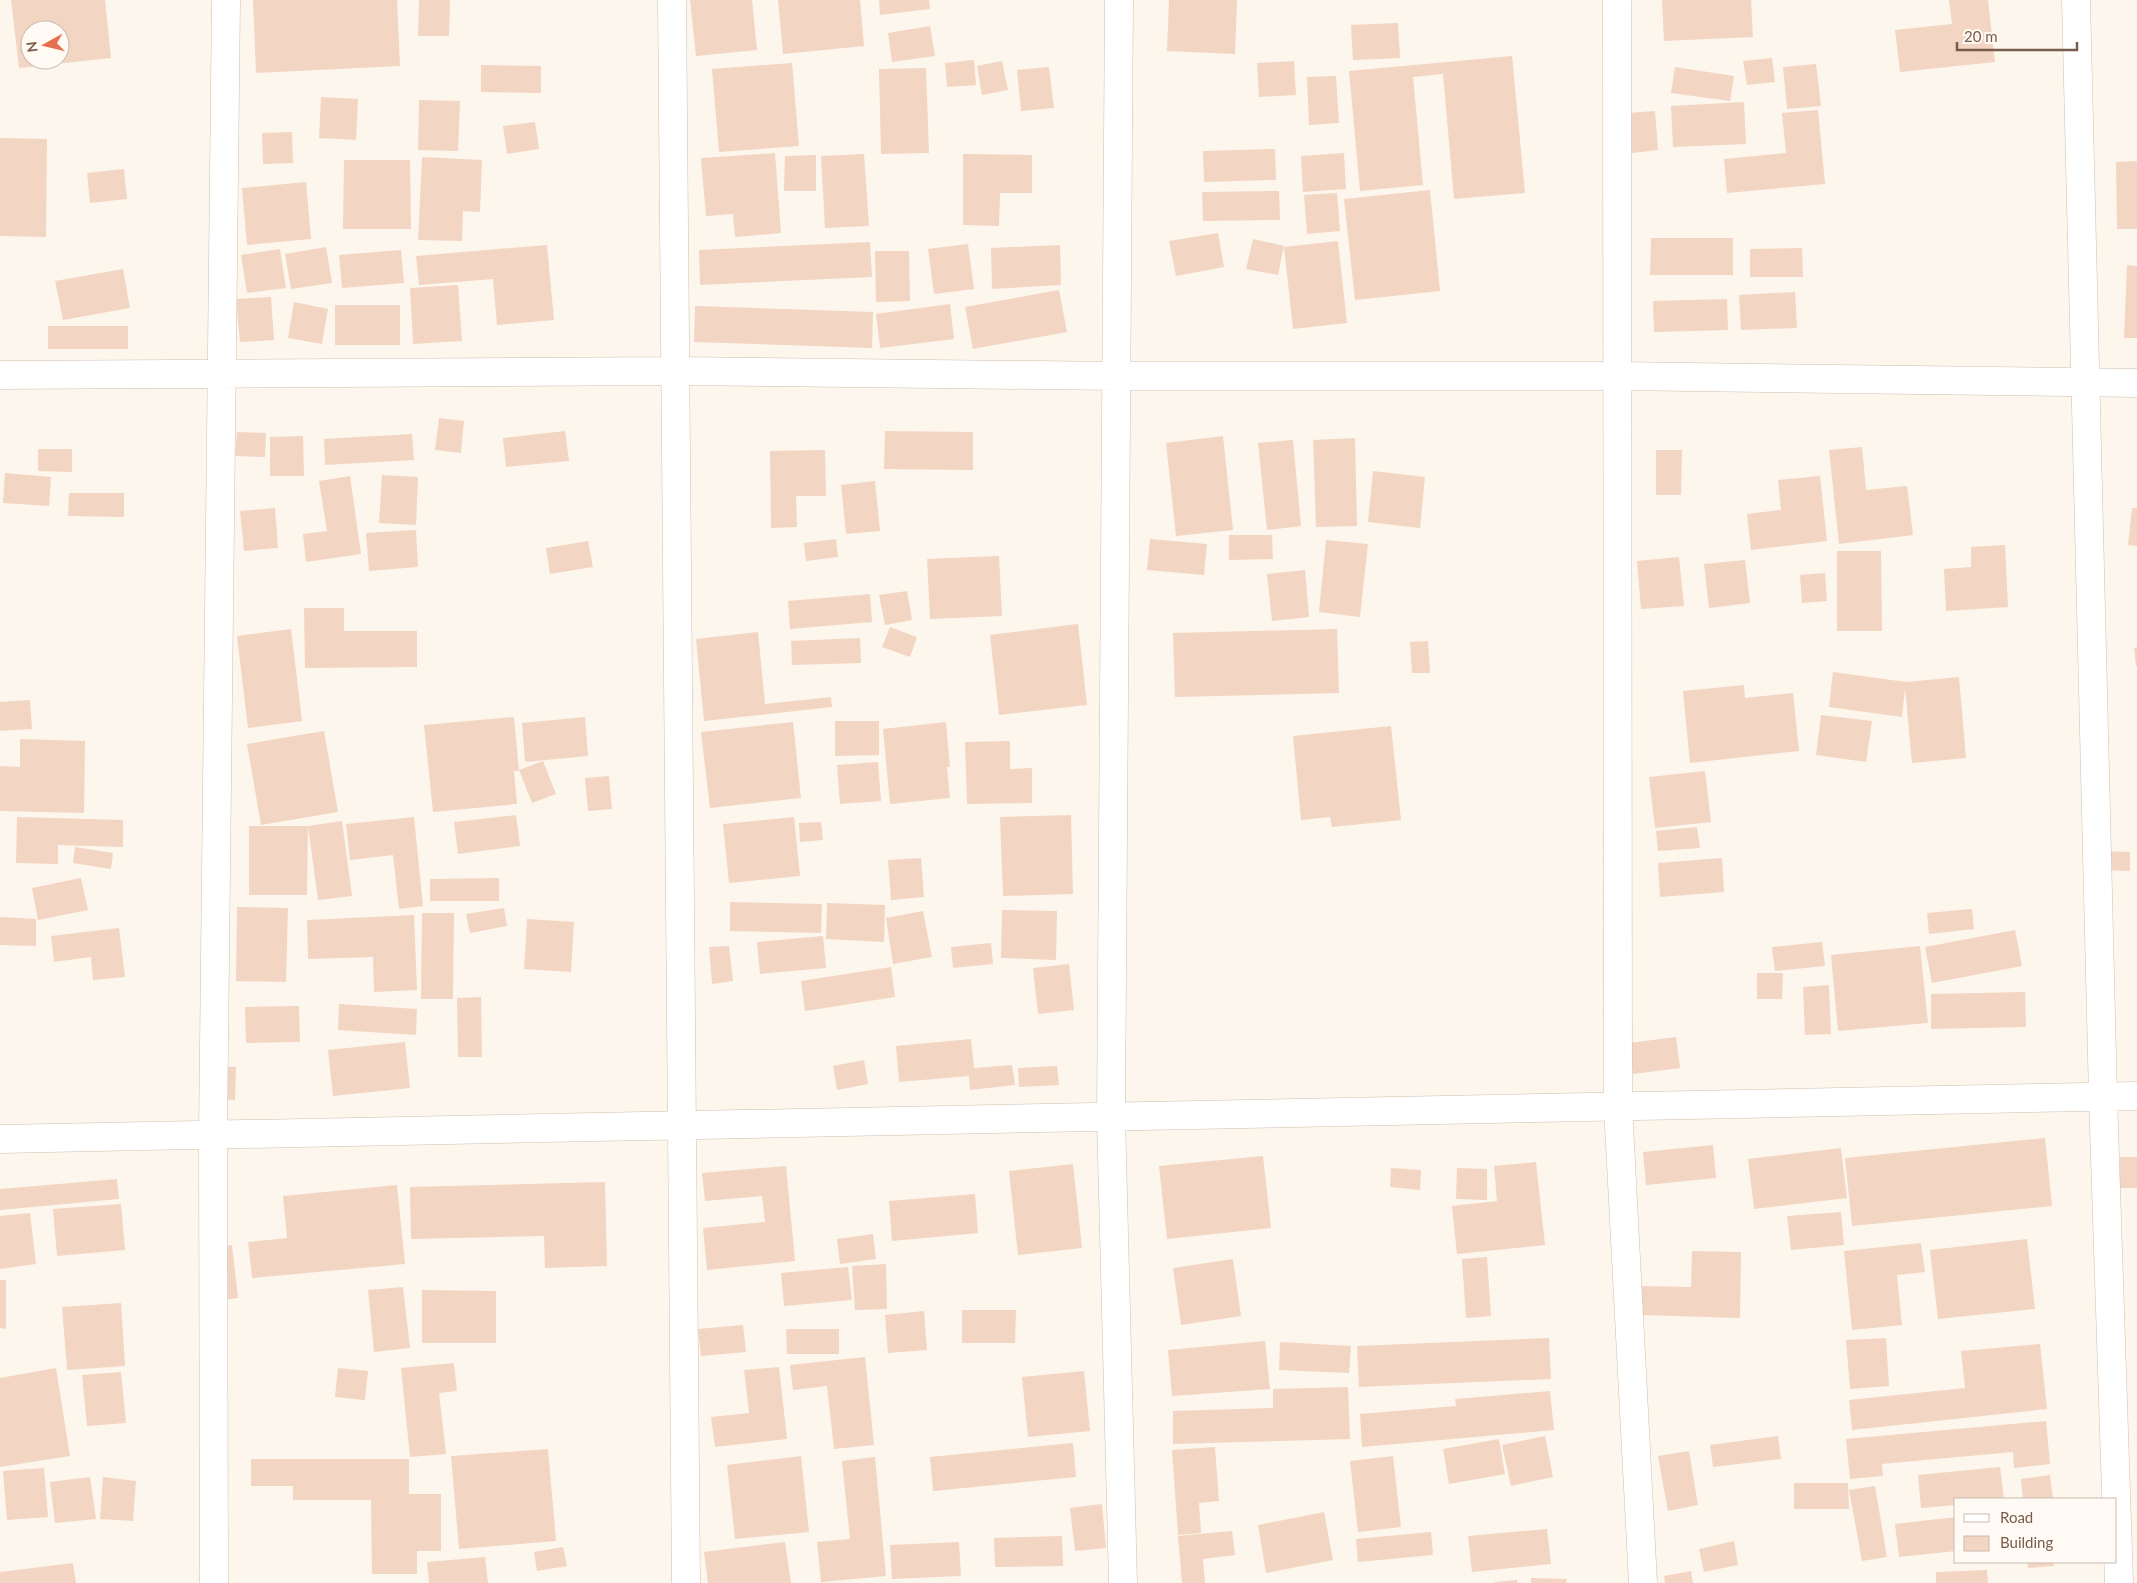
<svg xmlns="http://www.w3.org/2000/svg" width="2137" height="1583" viewBox="0 0 2137 1583" font-family="Lato,sans-serif">
<style>
.building{fill:#f3d5c3;fill-rule:evenodd}
.lines{fill:none;stroke-linecap:round;stroke-linejoin:round}
.minor-casing{stroke:#d1beb0;stroke-width:29}
.tertiary-casing{stroke:#d1beb0;stroke-width:29}
.minor{stroke:#fff;stroke-width:28}
.tertiary{stroke:#fff;stroke-width:28}
</style>
<rect width="100%" height="100%" fill="#fdf6ec"/>
<path class="building" d="M 11,0 L 105,0 L 111,58 L 19,68 ZM 30,30 L 60,30 L 60,60 L 30,60 Z
M 253,0 L 397,0 L 400,66 L 256,73 Z
M 419,0 L 450,0 L 449,36 L 418,36 Z
M 690,0 L 752,0 L 757,50 L 696,56 Z
M 778,0 L 860,0 L 864,46 L 783,54 Z
M 879,0 L 929,0 L 930,9 L 880,15 Z
M 1169,0 L 1237,0 L 1235,54 L 1167,51 Z
M 1662,0 L 1751,0 L 1753,37 L 1664,41 Z
M 1949,0 L 1988,0 L 1995,62 L 1900,72 L 1895,30 L 1952,24 Z
M 1398,23 L 1400,58 L 1353,60 L 1351,25 Z
M 930,26 L 935,56 L 892,62 L 888,33 Z
M 1512,56 L 1525,193 L 1454,199 L 1443,74 L 1413,77 L 1423,185 L 1360,191 L 1349,71 Z
M 1772,58 L 1775,82 L 1747,85 L 1743,61 Z
M 974,60 L 976,85 L 947,87 L 945,63 Z
M 1002,61 L 1008,90 L 982,95 L 977,66 Z
M 1294,61 L 1296,95 L 1259,97 L 1257,63 Z
M 792,63 L 799,146 L 719,152 L 712,69 Z
M 1816,64 L 1821,106 L 1787,109 L 1783,67 Z
M 481,65 L 541,66 L 541,93 L 481,92 Z
M 1049,67 L 1054,108 L 1021,111 L 1017,70 Z
M 1675,67 L 1734,76 L 1730,101 L 1671,93 Z
M 926,68 L 929,153 L 881,154 L 879,69 Z
M 1336,76 L 1339,123 L 1309,125 L 1307,77 Z
M 321,97 L 358,99 L 356,140 L 319,138 Z
M 419,100 L 460,101 L 458,151 L 418,150 Z
M 1744,102 L 1746,144 L 1673,147 L 1671,106 Z
M 1818,110 L 1825,184 L 1727,193 L 1724,159 L 1786,153 L 1782,113 Z
M 1655,111 L 1658,150 L 1632,153 L 1628,113 Z
M 535,122 L 539,149 L 507,154 L 503,126 Z
M 292,132 L 293,163 L 263,164 L 262,133 Z
M 0,138 L 47,139 L 46,237 L 0,236 Z
M 1275,149 L 1276,180 L 1204,182 L 1203,151 Z
M 775,153 L 781,233 L 735,237 L 733,214 L 706,216 L 701,158 Z
M 1344,153 L 1346,189 L 1303,192 L 1301,156 Z
M 864,154 L 869,226 L 825,228 L 821,156 Z
M 963,154 L 1032,155 L 1032,193 L 1000,193 L 999,226 L 963,225 Z
M 816,155 L 816,191 L 784,191 L 785,156 Z
M 422,157 L 482,160 L 480,212 L 463,211 L 462,241 L 418,240 Z
M 344,160 L 410,160 L 411,229 L 343,229 Z
M 2137,161 L 2137,229 L 2117,229 L 2116,162 Z
M 124,169 L 127,199 L 90,203 L 87,173 Z
M 306,182 L 311,239 L 247,245 L 242,188 Z
M 1430,190 L 1440,291 L 1355,300 L 1344,199 Z
M 1279,191 L 1280,220 L 1203,221 L 1202,192 Z
M 1337,193 L 1340,231 L 1307,234 L 1304,195 Z
M 1218,233 L 1224,267 L 1176,276 L 1169,241 Z
M 1651,238 L 1733,238 L 1733,275 L 1650,275 Z
M 1253,239 L 1284,246 L 1278,275 L 1246,269 Z
M 1338,241 L 1347,323 L 1293,329 L 1284,247 Z
M 870,242 L 872,277 L 700,285 L 699,250 Z
M 968,244 L 974,289 L 934,294 L 928,249 Z
M 547,245 L 554,320 L 497,325 L 493,279 L 419,285 L 416,256 Z
M 1060,245 L 1061,285 L 992,289 L 991,248 Z
M 326,247 L 332,283 L 291,289 L 285,254 Z
M 1802,248 L 1803,277 L 1750,277 L 1750,249 Z
M 280,249 L 286,288 L 247,293 L 241,255 Z
M 401,250 L 404,283 L 342,288 L 339,255 Z
M 875,251 L 909,251 L 910,301 L 876,302 Z
M 2127,265 L 2137,266 L 2137,338 L 2124,338 Z
M 123,269 L 130,308 L 63,320 L 55,281 Z
M 458,285 L 462,341 L 413,344 L 410,288 Z
M 1059,290 L 1067,332 L 973,349 L 965,307 Z
M 1795,292 L 1797,328 L 1741,330 L 1739,295 Z
M 271,297 L 274,340 L 240,342 L 236,299 Z
M 1727,299 L 1728,330 L 1654,332 L 1653,301 Z
M 294,302 L 328,309 L 322,344 L 288,338 Z
M 950,304 L 954,339 L 880,348 L 876,314 Z
M 335,305 L 400,305 L 400,345 L 335,345 Z
M 695,306 L 873,312 L 872,348 L 694,342 Z
M 48,326 L 128,326 L 128,349 L 48,349 Z
M 439,418 L 464,421 L 461,453 L 435,450 Z
M 565,431 L 569,461 L 506,467 L 503,438 Z
M 885,431 L 973,432 L 973,470 L 884,469 Z
M 237,432 L 266,433 L 265,457 L 235,456 Z
M 412,434 L 414,460 L 325,465 L 324,439 Z
M 303,436 L 304,476 L 270,476 L 270,437 Z
M 1223,436 L 1233,530 L 1176,536 L 1166,443 Z
M 1355,438 L 1357,526 L 1316,527 L 1313,440 Z
M 1293,440 L 1301,526 L 1267,530 L 1258,443 Z
M 1862,447 L 1866,490 L 1907,486 L 1913,535 L 1839,544 L 1829,450 Z
M 38,449 L 72,449 L 72,472 L 38,471 Z
M 825,450 L 826,496 L 796,496 L 797,527 L 771,528 L 770,451 Z
M 1656,450 L 1682,450 L 1681,495 L 1656,495 Z
M 1373,471 L 1425,477 L 1420,528 L 1368,522 Z
M 5,473 L 51,477 L 49,506 L 3,503 Z
M 382,475 L 418,477 L 416,525 L 379,523 Z
M 350,476 L 361,554 L 306,562 L 303,534 L 327,531 L 319,481 Z
M 1820,476 L 1827,541 L 1751,550 L 1747,514 L 1781,510 L 1778,480 Z
M 875,481 L 880,531 L 846,534 L 841,485 Z
M 69,493 L 124,493 L 124,517 L 68,516 Z
M 275,508 L 278,548 L 244,551 L 240,511 Z
M 2132,508 L 2137,508 L 2137,546 L 2128,545 Z
M 416,530 L 418,567 L 369,571 L 366,533 Z
M 1229,535 L 1272,535 L 1273,559 L 1229,560 Z
M 836,539 L 838,557 L 806,561 L 804,543 Z
M 1150,539 L 1207,544 L 1204,575 L 1147,570 Z
M 1326,540 L 1368,544 L 1360,617 L 1319,612 Z
M 588,541 L 593,567 L 550,574 L 546,548 Z
M 2005,545 L 2008,607 L 1946,611 L 1944,569 L 1971,567 L 1971,547 Z
M 1837,551 L 1881,551 L 1882,631 L 1837,631 Z
M 999,556 L 1002,616 L 930,619 L 927,559 Z
M 1679,557 L 1684,606 L 1641,609 L 1637,561 Z
M 1745,560 L 1750,603 L 1709,608 L 1704,564 Z
M 1305,570 L 1309,617 L 1272,621 L 1267,574 Z
M 1825,573 L 1827,601 L 1802,603 L 1800,575 Z
M 907,591 L 912,620 L 885,625 L 879,595 Z
M 870,594 L 872,622 L 790,629 L 788,601 Z
M 304,608 L 344,608 L 344,631 L 417,631 L 417,667 L 305,668 Z
M 1078,624 L 1087,705 L 999,715 L 990,635 Z
M 890,627 L 917,637 L 910,657 L 882,647 Z
M 291,629 L 302,721 L 248,728 L 237,636 Z
M 1337,629 L 1339,693 L 1175,697 L 1173,633 Z
M 758,632 L 765,704 L 831,697 L 832,707 L 704,721 L 696,639 Z
M 860,638 L 861,663 L 792,665 L 791,641 Z
M 1428,641 L 1430,673 L 1412,673 L 1410,642 Z
M 2137,647 L 2137,666 L 2136,666 L 2134,648 Z
M 1833,672 L 1906,682 L 1959,677 L 1966,758 L 1912,763 L 1905,688 L 1902,717 L 1829,707 Z
M 1744,685 L 1745,698 L 1793,693 L 1799,751 L 1690,763 L 1683,691 Z
M 30,700 L 32,729 L 0,731 L 0,702 Z
M 1821,715 L 1872,721 L 1866,762 L 1816,755 Z
M 514,717 L 519,771 L 514,771 L 517,804 L 433,812 L 424,725 Z
M 585,717 L 588,756 L 525,762 L 522,723 Z
M 835,721 L 879,721 L 879,755 L 835,756 Z
M 793,722 L 801,798 L 710,808 L 701,732 Z
M 946,722 L 950,767 L 947,767 L 950,798 L 890,804 L 883,729 Z
M 1391,726 L 1401,820 L 1332,827 L 1330,817 L 1301,820 L 1293,736 Z
M 324,731 L 338,812 L 261,825 L 247,744 Z
M 20,739 L 85,741 L 84,813 L 0,811 L 0,766 L 20,767 Z
M 1010,741 L 1010,769 L 1032,768 L 1032,803 L 967,804 L 965,742 Z
M 543,761 L 556,794 L 532,803 L 519,770 Z
M 878,762 L 881,801 L 840,804 L 837,765 Z
M 1705,771 L 1711,822 L 1655,828 L 1649,777 Z
M 609,776 L 612,809 L 588,811 L 585,778 Z
M 516,815 L 520,846 L 458,854 L 454,822 Z
M 1071,815 L 1073,894 L 1003,896 L 1000,817 Z
M 17,817 L 123,820 L 123,847 L 58,845 L 58,864 L 16,863 Z
M 414,817 L 423,906 L 399,909 L 393,855 L 350,860 L 346,824 Z
M 794,817 L 800,876 L 729,883 L 723,824 Z
M 342,821 L 352,896 L 318,900 L 308,826 Z
M 821,822 L 823,840 L 800,842 L 799,823 Z
M 249,826 L 308,826 L 307,895 L 249,895 Z
M 1697,827 L 1700,848 L 1658,851 L 1656,831 Z
M 75,847 L 113,853 L 111,869 L 73,863 Z
M 2100,851 L 2130,852 L 2130,871 L 2099,870 Z
M 921,858 L 924,897 L 891,900 L 888,860 Z
M 1722,858 L 1724,892 L 1660,897 L 1658,863 Z
M 81,878 L 88,910 L 38,920 L 32,888 Z
M 499,878 L 499,901 L 430,901 L 430,879 Z
M 730,902 L 822,904 L 821,933 L 730,931 Z
M 827,903 L 885,905 L 884,942 L 826,939 Z
M 237,907 L 288,908 L 286,982 L 236,981 Z
M 504,908 L 507,926 L 470,933 L 466,914 Z
M 1972,909 L 1974,929 L 1929,934 L 1927,913 Z
M 1002,910 L 1057,911 L 1056,960 L 1001,958 Z
M 923,911 L 932,957 L 893,964 L 886,918 Z
M 422,913 L 454,913 L 453,999 L 421,999 Z
M 414,915 L 417,990 L 374,992 L 373,957 L 308,959 L 307,920 Z
M 0,917 L 36,919 L 36,946 L 0,945 Z
M 527,919 L 574,922 L 571,972 L 524,969 Z
M 119,928 L 125,977 L 93,980 L 91,957 L 54,962 L 51,936 Z
M 2015,930 L 2022,966 L 1932,983 L 1925,947 Z
M 823,936 L 826,968 L 760,974 L 757,942 Z
M 1822,942 L 1825,966 L 1775,971 L 1772,947 Z
M 991,943 L 993,964 L 953,968 L 951,947 Z
M 729,946 L 733,981 L 712,984 L 709,947 Z
M 1920,946 L 1928,1023 L 1838,1031 L 1831,955 Z
M 1069,964 L 1074,1010 L 1038,1014 L 1033,968 Z
M 891,967 L 895,997 L 805,1011 L 801,981 Z
M 1757,973 L 1783,973 L 1782,999 L 1757,999 Z
M 1829,985 L 1831,1034 L 1805,1035 L 1803,987 Z
M 2025,992 L 2026,1027 L 1931,1029 L 1931,994 Z
M 481,997 L 482,1057 L 458,1057 L 457,998 Z
M 339,1004 L 417,1009 L 416,1035 L 338,1030 Z
M 299,1006 L 300,1042 L 246,1043 L 245,1007 Z
M 1676,1037 L 1680,1068 L 1633,1074 L 1629,1043 Z
M 971,1039 L 974,1068 L 1012,1065 L 1015,1085 L 970,1090 L 969,1076 L 899,1082 L 896,1046 Z
M 405,1042 L 410,1088 L 333,1096 L 328,1050 Z
M 864,1060 L 868,1084 L 837,1090 L 833,1066 Z
M 209,1066 L 236,1067 L 235,1100 L 208,1099 Z
M 1057,1066 L 1059,1085 L 1019,1087 L 1018,1068 Z
M 2045,1138 L 2052,1206 L 1852,1226 L 1845,1158 Z
M 1713,1145 L 1716,1178 L 1646,1185 L 1643,1152 Z
M 1841,1148 L 1847,1198 L 1754,1209 L 1748,1159 Z
M 1263,1156 L 1271,1228 L 1167,1239 L 1159,1166 Z
M 2120,1157 L 2137,1157 L 2137,1188 L 2120,1188 Z
M 1536,1162 L 1545,1245 L 1457,1254 L 1452,1206 L 1497,1201 L 1494,1166 Z
M 1073,1164 L 1082,1248 L 1018,1255 L 1009,1171 Z
M 786,1166 L 795,1261 L 707,1270 L 703,1228 L 765,1222 L 762,1196 L 705,1201 L 702,1173 Z
M 1391,1168 L 1421,1170 L 1420,1190 L 1390,1187 Z
M 1457,1168 L 1487,1169 L 1487,1200 L 1456,1199 Z
M 117,1179 L 119,1199 L 0,1210 L 0,1189 Z
M 605,1182 L 607,1266 L 545,1268 L 544,1236 L 411,1239 L 410,1187 Z
M 397,1185 L 405,1264 L 252,1278 L 248,1242 L 287,1238 L 283,1196 Z
M 975,1194 L 978,1233 L 892,1241 L 889,1201 Z
M 121,1204 L 125,1250 L 57,1256 L 53,1209 Z
M 1841,1212 L 1844,1245 L 1791,1250 L 1787,1216 Z
M 30,1213 L 36,1264 L 0,1269 L 0,1216 Z
M 873,1234 L 876,1259 L 840,1264 L 837,1239 Z
M 2027,1239 L 2035,1309 L 1938,1319 L 1930,1250 Z
M 1921,1243 L 1925,1272 L 1897,1275 L 1902,1325 L 1852,1330 L 1844,1251 Z
M 232,1245 L 238,1298 L 213,1301 L 207,1248 Z
M 1692,1251 L 1741,1252 L 1740,1318 L 1641,1315 L 1641,1286 L 1691,1287 Z
M 1487,1257 L 1491,1316 L 1466,1318 L 1462,1259 Z
M 1233,1259 L 1241,1316 L 1181,1325 L 1173,1268 Z
M 886,1264 L 887,1309 L 855,1310 L 852,1266 Z
M 848,1267 L 852,1300 L 784,1306 L 781,1273 Z
M 0,1280 L 6,1280 L 6,1329 L 0,1328 Z
M 403,1287 L 410,1348 L 374,1352 L 368,1290 Z
M 422,1290 L 496,1291 L 496,1343 L 422,1343 Z
M 121,1303 L 125,1366 L 67,1370 L 62,1307 Z
M 962,1310 L 1016,1310 L 1015,1343 L 962,1343 Z
M 924,1311 L 927,1350 L 888,1353 L 885,1315 Z
M 743,1325 L 746,1352 L 701,1356 L 698,1329 Z
M 786,1329 L 839,1329 L 839,1354 L 787,1354 Z
M 1549,1338 L 1551,1379 L 1359,1387 L 1357,1346 Z
M 1886,1338 L 1889,1386 L 1850,1389 L 1846,1340 Z
M 1265,1341 L 1270,1389 L 1172,1396 L 1168,1350 Z
M 1280,1342 L 1351,1346 L 1349,1373 L 1279,1370 Z
M 2040,1344 L 2047,1409 L 1852,1430 L 1849,1400 L 1965,1388 L 1961,1351 Z
M 865,1357 L 874,1445 L 834,1449 L 827,1386 L 793,1390 L 790,1365 Z
M 454,1363 L 457,1391 L 439,1393 L 446,1454 L 410,1457 L 401,1368 Z
M 779,1367 L 787,1439 L 715,1447 L 711,1417 L 749,1413 L 744,1370 Z
M 56,1368 L 70,1456 L 0,1467 L 0,1378 Z
M 338,1368 L 368,1371 L 365,1400 L 335,1397 Z
M 1084,1371 L 1090,1431 L 1028,1437 L 1022,1377 Z
M 121,1372 L 126,1423 L 87,1426 L 82,1375 Z
M 1348,1387 L 1350,1439 L 1173,1444 L 1173,1411 L 1273,1408 L 1273,1389 Z
M 1550,1391 L 1554,1430 L 1362,1447 L 1360,1414 L 1456,1406 L 1455,1399 Z
M 2046,1421 L 2050,1464 L 2014,1468 L 2013,1452 L 1882,1464 L 1883,1476 L 1850,1479 L 1846,1439 Z
M 1545,1436 L 1553,1477 L 1511,1486 L 1502,1445 Z
M 1778,1436 L 1781,1459 L 1713,1467 L 1710,1445 Z
M 1499,1439 L 1505,1474 L 1449,1484 L 1443,1449 Z
M 1073,1443 L 1076,1477 L 933,1491 L 930,1457 Z
M 1215,1447 L 1219,1501 L 1199,1503 L 1201,1533 L 1178,1535 L 1172,1450 Z
M 548,1449 L 556,1541 L 459,1549 L 451,1456 Z
M 1689,1451 L 1698,1505 L 1668,1511 L 1658,1456 Z
M 801,1456 L 809,1532 L 735,1539 L 727,1465 Z
M 1393,1456 L 1401,1527 L 1358,1532 L 1350,1461 Z
M 875,1457 L 886,1576 L 821,1582 L 817,1542 L 850,1539 L 842,1461 Z
M 251,1459 L 409,1459 L 409,1494 L 441,1494 L 441,1551 L 417,1551 L 417,1574 L 372,1574 L 371,1500 L 293,1500 L 293,1486 L 251,1486 Z
M 2000,1467 L 2004,1499 L 1956,1499 L 1956,1505 L 1921,1508 L 1918,1475 Z
M 44,1468 L 48,1517 L 7,1520 L 3,1471 Z
M 2050,1475 L 2053,1499 L 2023,1499 L 2021,1479 Z
M 90,1477 L 96,1519 L 55,1523 L 50,1482 Z
M 103,1477 L 136,1481 L 133,1521 L 100,1519 Z
M 1794,1483 L 1848,1483 L 1849,1509 L 1794,1509 Z
M 1875,1486 L 1887,1557 L 1862,1561 L 1849,1490 Z
M 1102,1504 L 1106,1548 L 1075,1551 L 1070,1508 Z
M 1324,1512 L 1333,1560 L 1266,1573 L 1258,1525 Z
M 1956,1517 L 1956,1551 L 1899,1557 L 1895,1524 Z
M 1547,1529 L 1551,1564 L 1472,1572 L 1468,1536 Z
M 1232,1531 L 1235,1555 L 1203,1559 L 1205,1583 L 1182,1583 L 1178,1536 Z
M 1431,1532 L 1433,1555 L 1358,1562 L 1356,1539 Z
M 1062,1536 L 1063,1566 L 995,1567 L 994,1538 Z
M 1734,1541 L 1738,1565 L 1704,1572 L 1699,1549 Z
M 785,1542 L 791,1583 L 708,1583 L 704,1552 Z
M 959,1542 L 961,1576 L 892,1579 L 890,1545 Z
M 563,1547 L 567,1566 L 537,1571 L 534,1552 Z
M 485,1557 L 488,1583 L 429,1583 L 427,1562 Z
M 2027,1562 L 2053,1562 L 2054,1566 L 2028,1568 Z
M 73,1563 L 76,1583 L 0,1583 L 0,1572 Z
M 1987,1570 L 1988,1583 L 1936,1583 L 1936,1572 Z
M 1691,1571 L 1693,1583 L 1665,1583 L 1664,1576 Z
M 1531,1578 L 1567,1579 L 1566,1583 L 1531,1583 Z
M 1517,1580 L 1517,1583 L 1495,1583 L 1495,1582 Z"/>
<g class="lines">
<g class="minor-casing">
<path id="minor" d="M 672,0 L 686,1583
M 1119,0 L 1111,1117 L 1123,1583
M 2076,0 L 2103,1097 L 2119,1583
M 0,375 L 676,371 L 1116,376 L 1618,376 L 2137,383
M 0,1139 L 2137,1096
M 214,1583 L 213,1134 L 226,0"/>
</g>
<g class="tertiary-casing">
<path id="tertiary" d="M 1617,0 L 1618,1106 L 1643,1583"/>
</g>
<use href="#minor" class="minor"/>
<use href="#tertiary" class="tertiary"/>
</g>
<rect x="1954" y="1498" width="162" height="65" fill="#fffaf3" stroke="#cabbb1"/>
<rect x="1964" y="1514" width="25" height="8" fill="#ffffff" stroke="#cabbb1"/>
<text x="2000" y="1523" font-size="15" fill="#7a5c4d">Road</text>
<rect x="1964" y="1536" width="25" height="15" fill="#f3d5c3" stroke="#cabbb1"/>
<text x="2000" y="1548" font-size="15" fill="#7a5c4d">Building</text>
<g transform="translate(45 45) rotate(262)"><circle r="24" fill="#fffaf3" stroke="#cabbb1"/>
<path d="M0-4L9 19L0 12L-9 19Z" fill="#e76f51"/>
<text y="-8" font-size="14" font-weight="bold" text-anchor="middle" fill="#7a5c4d">N</text>
</g>
<path d="M1957 42v8h120v-8" fill="none" stroke="#7a5c4d" stroke-width="2.5"/>
<text x="1964" y="42" font-size="15" fill="#7a5c4d" stroke="#fffaf3" stroke-width="4" paint-order="stroke">20 m</text>
</svg>
